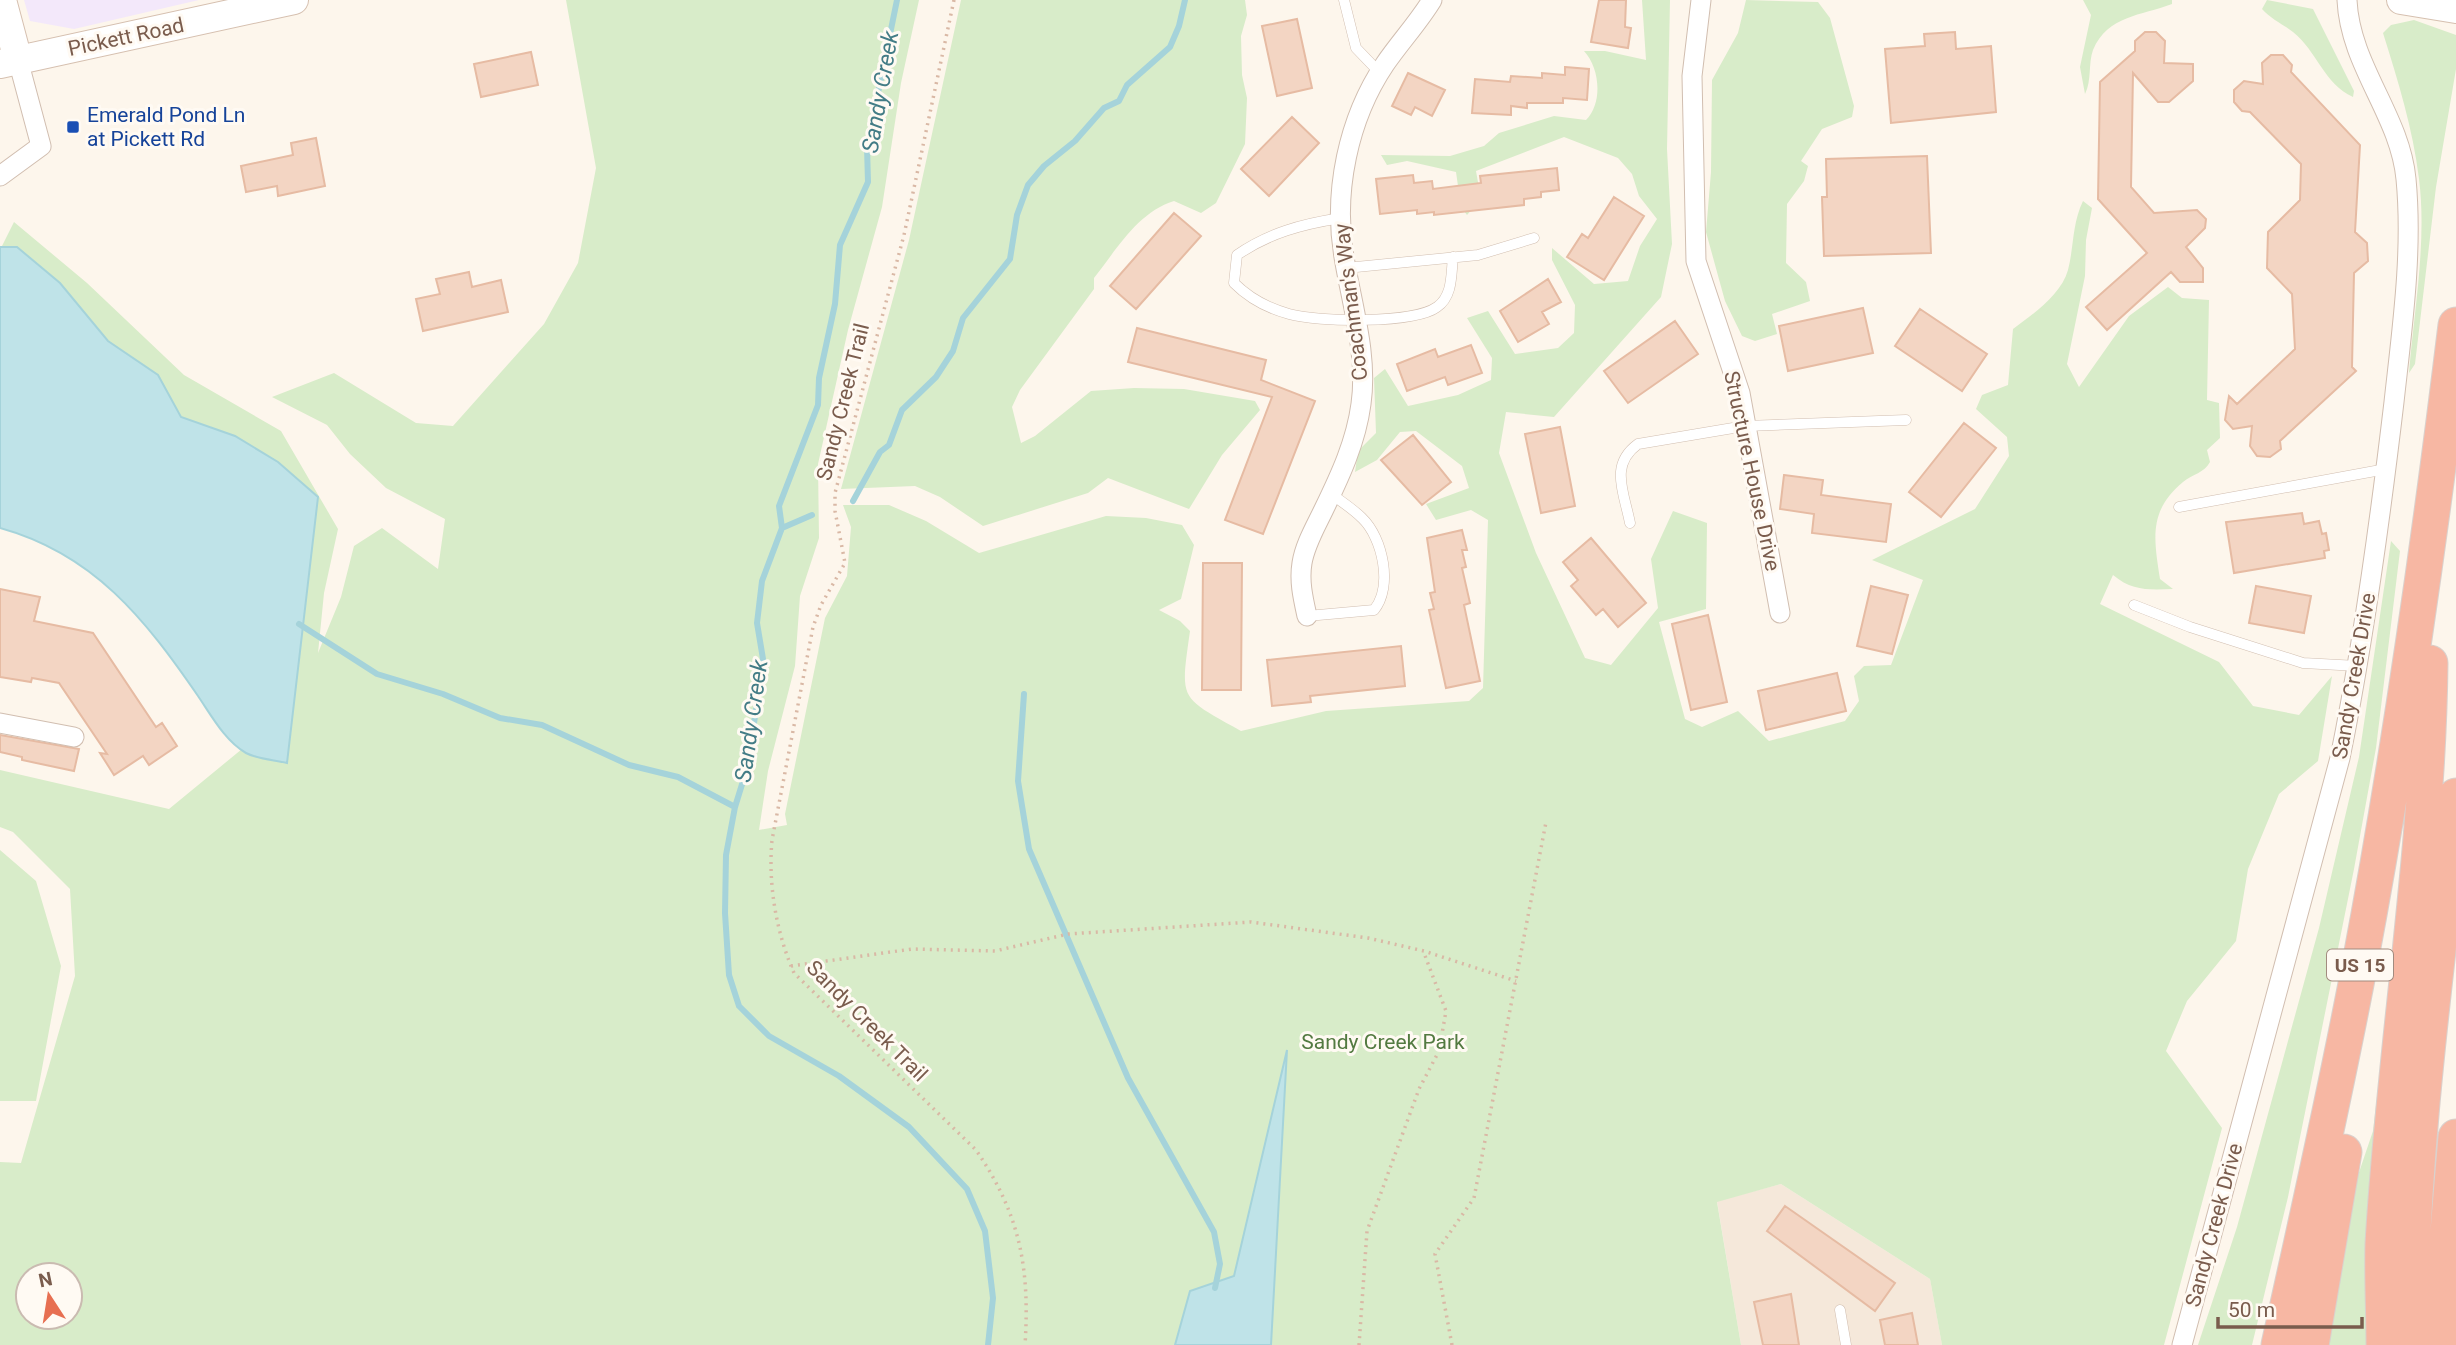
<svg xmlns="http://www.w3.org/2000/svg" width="2456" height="1345" viewBox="0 0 2456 1345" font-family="Roboto,sans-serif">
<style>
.residential{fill:#f5e8da}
.education{fill:#f3e8fa}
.green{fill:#d8ecc9;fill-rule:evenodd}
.water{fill:#bfe3e8;stroke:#a5d3da;stroke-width:2}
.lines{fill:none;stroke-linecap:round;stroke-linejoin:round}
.stream{stroke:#a5d3da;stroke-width:6}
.building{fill:#f3d5c3;stroke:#e6bba3;stroke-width:2}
.lane-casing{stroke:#d1beb0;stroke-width:11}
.street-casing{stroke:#d1beb0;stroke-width:21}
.secondary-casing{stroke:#d6c0b0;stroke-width:30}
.highway-casing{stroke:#dad1cd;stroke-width:37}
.path{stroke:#d9b8a5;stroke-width:3.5;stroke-dasharray:2 5;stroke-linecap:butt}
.lane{stroke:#fff;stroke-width:10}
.street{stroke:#fff;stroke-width:19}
.secondary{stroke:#fff;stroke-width:28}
.highway{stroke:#f7b7a3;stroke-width:35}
.transit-dot{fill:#1a4fb4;stroke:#fffaf3;stroke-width:2.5}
.labels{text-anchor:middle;stroke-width:6;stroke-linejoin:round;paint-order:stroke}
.shield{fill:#fffaf3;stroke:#a28b7f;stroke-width:2}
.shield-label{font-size:19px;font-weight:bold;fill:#7a5c4d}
.street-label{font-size:21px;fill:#7a5c4d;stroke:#fffaf3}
.transit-label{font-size:21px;fill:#164399;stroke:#fffaf3;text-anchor:start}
.park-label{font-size:21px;fill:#537a41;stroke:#fffaf3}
.water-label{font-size:23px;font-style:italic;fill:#437c86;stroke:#fffaf3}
</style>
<rect width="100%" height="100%" fill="#fdf6ec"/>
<path class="residential" d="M 1781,1184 L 1930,1279 L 1942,1345 L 1741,1345 L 1717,1201 Z"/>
<path class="education" d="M 24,0 L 199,0 L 74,29 L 30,21 Z"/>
<path class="green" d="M 566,0 L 919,0 L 901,83 L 882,207 L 848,330 L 818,464 L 819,538 L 800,596 L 795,666 L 768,771 L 759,830 L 787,825 L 785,814 L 825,618 L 847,576 L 851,527 L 843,505 L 889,505 L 926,521 L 979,553 L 1106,516 L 1146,518 L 1182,525 L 1194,545 L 1181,599 L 1159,610 L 1180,621 L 1190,631 C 1180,702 1179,696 1241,731 L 1326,711 L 1469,701 L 1483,688 L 1488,520 L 1471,510 L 1436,520 L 1426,504 L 1469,488 L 1462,466 L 1416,431 L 1400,432 L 1377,460 L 1355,472 L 1358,451 L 1376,433 L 1374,378 L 1385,369 L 1408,406 L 1458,395 L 1491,380 L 1492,358 L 1467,318 L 1488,311 L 1515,354 L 1558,348 L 1574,333 L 1575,305 L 1552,260 L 1552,248 L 1594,284 L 1628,281 L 1640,246 L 1657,219 L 1639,196 L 1632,174 L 1618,158 L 1564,137 L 1476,171 L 1481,199 L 1467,215 L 1461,207 L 1456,172 L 1407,161 L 1387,165 L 1381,155 L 1450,156 L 1484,146 L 1499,133 L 1554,116 L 1586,120 C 1603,103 1600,68 1584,51 L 1605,51 L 1646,60 L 1642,0 L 1670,0 L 1667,149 L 1672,244 L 1661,297 L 1554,417 L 1506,412 L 1499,453 L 1536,553 L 1585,658 L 1611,665 L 1658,608 L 1651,559 L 1673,511 L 1707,523 L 1706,609 L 1659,622 L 1685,719 L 1702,727 L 1738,711 L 1769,741 L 1845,721 L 1859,701 L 1854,676 L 1864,666 L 1891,665 L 1923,580 L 1872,560 L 1975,509 L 2009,456 L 2007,437 L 1976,409 L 1982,395 L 2008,385 L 2013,329 C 2033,314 2061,295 2068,270 C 2074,247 2072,224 2083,201 L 2092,208 L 2086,240 L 2085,276 L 2067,364 L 2079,387 L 2129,316 L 2168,287 L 2182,298 L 2209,300 L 2207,400 L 2219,403 L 2220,438 L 2207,450 L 2210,462 C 2204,473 2193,474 2183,482 C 2148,511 2154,539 2160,579 L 2173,589 C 2149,590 2132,591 2113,575 L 2100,604 L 2219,662 L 2253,706 L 2299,715 L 2332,676 L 2318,761 L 2279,794 L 2248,869 L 2236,941 L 2187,1001 L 2166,1051 L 2222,1128 L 2164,1345 L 1942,1345 L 1930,1279 L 1781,1184 L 1717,1202 L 1741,1345 L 0,1345 L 0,1162 L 21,1163 L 75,976 L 70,889 L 13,832 L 0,827 L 0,770 L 169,809 L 242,749 L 287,763 L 235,436 L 181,417 L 158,375 L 107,340 L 60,283 L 1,248 L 14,222 L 87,283 L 184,375 L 281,431 L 338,529 L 324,593 L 318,653 L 341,597 L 354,546 L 382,528 L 438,569 L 445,519 L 386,488 L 350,454 L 327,425 L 272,397 L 334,373 L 416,423 L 453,426 L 544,324 L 578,263 L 596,168 ZM 28,1275 L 70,1275 L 70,1317 L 28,1317 Z
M 961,0 L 1245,0 L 1247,15 L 1241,36 L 1242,75 L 1247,98 L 1245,144 L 1216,203 L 1201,213 L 1174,201 C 1138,212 1117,249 1094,278 L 1094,289 L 1020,390 L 1012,407 L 1021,443 L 1035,436 L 1091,391 L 1134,388 L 1184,389 L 1255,401 L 1260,410 L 1222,455 L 1189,509 L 1108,478 L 1088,493 L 983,526 L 940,497 L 915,486 L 841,489 L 909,240 Z
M 1746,0 L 1818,2 L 1830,18 L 1854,106 L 1852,117 L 1822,129 L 1801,161 L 1808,166 L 1804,181 L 1787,204 L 1786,263 L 1806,282 L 1810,301 L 1772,314 L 1777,334 L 1755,341 L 1742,336 L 1725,301 L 1706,232 L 1711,172 L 1712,80 L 1738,33 Z
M 2083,0 L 2172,0 L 2172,4 C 2141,16 2108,15 2093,50 C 2088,64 2092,80 2085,94 L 2080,67 L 2091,15 Z
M 2267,0 L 2313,9 L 2354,91 L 2353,97 C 2324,84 2317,51 2293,32 C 2283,24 2272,20 2262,9 Z
M 2414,20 L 2456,35 L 2456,69 L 2436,187 L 2415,364 L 2409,373 C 2414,310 2427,242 2419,179 C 2413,129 2398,81 2383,33 L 2391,25 Z
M 2391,541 L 2400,551 L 2376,748 L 2354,869 L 2288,1197 L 2252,1345 L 2198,1345 L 2237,1227 L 2319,928 L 2359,757 Z
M 0,850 L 36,881 L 61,966 L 36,1101 L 0,1101 Z
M 2385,1028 L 2369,1345 L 2324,1345 L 2351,1196 L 2373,1131 Z"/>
<path class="water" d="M 0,247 L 17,247 L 60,283 L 108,341 L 158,375 L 181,417 L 235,436 L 278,462 L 318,497 L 287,763 C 275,760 257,759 246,753 C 225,741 211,715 198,696 C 145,619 94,554 0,528 Z
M 1287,1050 L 1271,1345 L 1175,1345 L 1190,1291 L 1234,1276 Z"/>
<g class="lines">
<path class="stream" d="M 897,0 L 867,147 L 868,182 L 840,245 L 835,304 L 819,378 L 818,405 L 779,506 L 782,528 L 762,581 L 757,623 L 763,659 L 759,688 L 748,765 L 735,807 L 726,855 L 725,913 L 729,975 L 739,1006 L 769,1036 L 839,1076 L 909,1127 L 967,1189 L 985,1231 L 993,1298 L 988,1345
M 853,501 L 880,452 L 889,445 L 902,410 L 936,377 L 953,351 L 963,318 L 1010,259 L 1017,215 L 1028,185 L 1044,166 L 1075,141 L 1104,108 L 1119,101 L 1127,85 L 1170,47 L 1179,26 L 1185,0
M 782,528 L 812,515
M 299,624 L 377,674 L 443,694 L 500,718 L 542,725 L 629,765 L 678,777 L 735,807
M 1024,694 L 1018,781 L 1029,849 L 1128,1078 L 1214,1232 L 1220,1264 L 1215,1288"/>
</g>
<path class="building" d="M 1599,0 L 1626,0 L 1625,27 L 1631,28 L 1628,48 L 1591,42 Z
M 1297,19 L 1312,88 L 1277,96 L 1262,26 Z
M 1955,32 L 1956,49 L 1991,46 L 1996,112 L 1891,123 L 1885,49 L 1925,46 L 1924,34 Z
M 2145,32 L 2156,32 L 2165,41 L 2164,63 L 2193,64 L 2193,81 L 2169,102 L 2158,102 L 2133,73 L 2131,187 L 2154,213 L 2197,210 L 2206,219 L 2205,228 L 2186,247 L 2203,268 L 2203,282 L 2180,282 L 2171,272 L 2107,330 L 2086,307 L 2147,253 L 2098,199 L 2100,82 L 2135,51 L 2135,41 Z
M 531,52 L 538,85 L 481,97 L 474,64 Z
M 2271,55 L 2283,55 L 2292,65 L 2291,72 L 2360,145 L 2355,232 L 2367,243 L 2368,261 L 2354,273 L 2352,367 L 2356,371 L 2280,441 L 2281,449 L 2270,457 L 2257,456 L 2250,446 L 2252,426 L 2233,429 L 2225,420 L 2229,396 L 2237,404 L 2295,349 L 2292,294 L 2267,268 L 2268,232 L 2300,200 L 2301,164 L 2250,112 L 2242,111 L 2234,102 L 2234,90 L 2244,81 L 2263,84 L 2262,63 Z
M 1565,67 L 1589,69 L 1587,100 L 1563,98 L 1563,103 L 1527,103 L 1527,108 L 1511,106 L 1511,115 L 1472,113 L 1475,79 L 1510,82 L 1511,76 L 1542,78 L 1542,73 L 1565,75 Z
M 1408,73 L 1445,90 L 1432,116 L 1415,107 L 1411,115 L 1392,106 Z
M 1292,117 L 1319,143 L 1269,196 L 1241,169 Z
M 316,138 L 325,186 L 278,196 L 277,186 L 246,192 L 241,166 L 293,155 L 291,143 Z
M 1927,156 L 1931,253 L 1824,256 L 1822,197 L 1827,197 L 1826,159 Z
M 1557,168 L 1559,190 L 1541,192 L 1541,197 L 1524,199 L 1524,205 L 1434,215 L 1434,212 L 1417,214 L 1417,210 L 1380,214 L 1376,179 L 1413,175 L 1414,183 L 1432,181 L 1433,189 L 1481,183 L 1480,176 Z
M 1614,197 L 1644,216 L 1604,280 L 1567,257 L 1582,234 L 1588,238 Z
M 1174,213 L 1201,236 L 1136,309 L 1110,286 Z
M 469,272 L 472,287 L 501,280 L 508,312 L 423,331 L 416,299 L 440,294 L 436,279 Z
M 1548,279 L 1561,302 L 1542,312 L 1549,324 L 1518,342 L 1500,311 Z
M 1863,308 L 1873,353 L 1788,371 L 1779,326 Z
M 1920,309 L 1987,354 L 1962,391 L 1895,346 Z
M 1675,321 L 1698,354 L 1628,403 L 1604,371 Z
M 1137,328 L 1266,360 L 1261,380 L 1315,401 L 1263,534 L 1225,520 L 1272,397 L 1128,362 Z
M 1471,345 L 1482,373 L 1448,385 L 1445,377 L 1407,391 L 1397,364 L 1435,349 L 1438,357 Z
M 1964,423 L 1996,448 L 1941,517 L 1909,492 Z
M 1560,427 L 1575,506 L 1541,513 L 1525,434 Z
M 1413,435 L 1451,482 L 1422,505 L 1381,460 Z
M 1784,475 L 1823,480 L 1821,495 L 1891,504 L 1886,542 L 1812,533 L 1814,514 L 1780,509 Z
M 2302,513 L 2304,524 L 2319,521 L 2322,534 L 2326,533 L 2329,550 L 2324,551 L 2325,558 L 2234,573 L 2226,522 Z
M 1462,530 L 1467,550 L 1462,550 L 1466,567 L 1462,568 L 1470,603 L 1464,605 L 1480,681 L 1446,688 L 1429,610 L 1434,609 L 1430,593 L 1435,592 L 1427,538 Z
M 1591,538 L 1646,603 L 1618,627 L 1603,609 L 1596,615 L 1571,586 L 1578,580 L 1563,562 Z
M 1203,563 L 1242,563 L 1241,690 L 1202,690 Z
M 1871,586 L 1908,595 L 1892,654 L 1857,646 Z
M 2256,586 L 2311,596 L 2304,633 L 2249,623 Z
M 0,589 L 40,597 L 34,621 L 93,633 L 156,727 L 162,723 L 177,746 L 149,765 L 143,756 L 114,775 L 100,753 L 107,754 L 59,683 L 32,678 L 31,682 L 0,677 Z
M 1708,615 L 1727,702 L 1691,710 L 1672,624 Z
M 1401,646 L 1405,686 L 1310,696 L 1311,702 L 1272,706 L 1267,660 Z
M 1837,673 L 1846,711 L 1766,730 L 1758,691 Z
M 0,735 L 79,749 L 74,771 L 22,760 L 22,757 L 0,752 Z
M 1785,1206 L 1895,1283 L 1875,1311 L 1767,1231 Z
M 1791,1294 L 1799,1345 L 1763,1345 L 1754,1302 Z
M 1912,1313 L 1918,1345 L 1885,1345 L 1880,1320 Z"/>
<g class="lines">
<g class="lane-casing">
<path id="lane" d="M 1344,0 L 1356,48 L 1380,73
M 1341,218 C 1302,224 1269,233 1237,255 L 1234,283 C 1249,298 1267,308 1289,314 C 1317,322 1414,324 1437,307 C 1453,296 1451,274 1453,257
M 1346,268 L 1478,255 L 1534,238
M 2179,507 L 2386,469
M 1630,523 C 1624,492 1609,465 1638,444 L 1745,426 L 1906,420
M 2134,605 L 2190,627 L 2303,663 L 2358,666
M 1307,616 L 1374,610 C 1393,587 1383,538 1362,518 C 1353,509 1341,501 1331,494
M 1840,1310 L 1846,1345"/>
</g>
<g class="street-casing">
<path id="street" d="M 1701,0 L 1692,76 L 1696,261 L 1740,393 L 1780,613
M 0,176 L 41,146 L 18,60
M 1307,616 C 1303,598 1299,581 1302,563 C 1305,544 1316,526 1324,509 C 1340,476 1356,442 1361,404 C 1368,355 1352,306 1344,257 C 1333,192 1348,119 1385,64 C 1400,42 1418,23 1432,0
M 0,723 L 74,737
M 2182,1345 L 2340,758 C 2364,640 2380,521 2394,402 C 2402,329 2413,252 2406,179 C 2400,115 2350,66 2347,0"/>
</g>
<g class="secondary-casing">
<path id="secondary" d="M 2,0 L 18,60
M 2401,0 L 2456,9
M 0,64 L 294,0"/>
</g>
<g class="highway-casing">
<path id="highway" d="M 2279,1345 C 2307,1218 2336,1091 2360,963 C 2400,751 2430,539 2456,325
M 2311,1345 L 2344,1152
M 2384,1345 C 2384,1312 2382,1278 2383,1244 C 2394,1050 2428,858 2430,663
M 2410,1345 C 2410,1160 2435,979 2456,796
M 2444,1345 L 2445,1267 L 2456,1137"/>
</g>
<path class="path" d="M 954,0 L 904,235 L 835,493 L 835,511 L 845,563 L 821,605 L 813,627 L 772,840 C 768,884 776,932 794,973 L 976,1150 C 1020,1214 1030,1268 1025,1345
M 791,966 L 912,949 L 995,951 L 1068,934 L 1251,922 L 1368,938 L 1424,951 L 1516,981
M 1359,1345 L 1367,1231 L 1419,1089 L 1439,1051 L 1446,1011 L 1424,953
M 1452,1345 L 1435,1254 L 1474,1198 L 1546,822"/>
<use href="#lane" class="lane"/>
<use href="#street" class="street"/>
<use href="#secondary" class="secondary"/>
<use href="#highway" class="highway"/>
</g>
<rect class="transit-dot" x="66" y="120" width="14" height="14" rx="3.5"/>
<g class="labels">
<rect class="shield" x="2327" y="949.5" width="66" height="31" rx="5"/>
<g class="shield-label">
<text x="2360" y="972">US 15</text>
</g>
<g class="street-label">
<text transform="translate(126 37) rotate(-12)" y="7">Pickett Road</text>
<text transform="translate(1351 302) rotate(-97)" y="7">Coachman's Way</text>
<text transform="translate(843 402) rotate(-76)" y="7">Sandy Creek Trail</text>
<text transform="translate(1752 471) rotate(78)" y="7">Structure House Drive</text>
<text transform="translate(2354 676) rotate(-80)" y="7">Sandy Creek Drive</text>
<text transform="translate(867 1021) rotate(45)" y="7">Sandy Creek Trail</text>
<text transform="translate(2214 1225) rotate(-75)" y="7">Sandy Creek Drive</text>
</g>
<g class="transit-label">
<text x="87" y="122">Emerald Pond Ln<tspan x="87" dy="24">at Pickett Rd</tspan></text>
</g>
<g class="park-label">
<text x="1383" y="1049">Sandy Creek Park</text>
</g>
<g class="water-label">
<text transform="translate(880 92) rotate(-80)" y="8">Sandy Creek</text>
<text transform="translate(751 721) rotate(-82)" y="8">Sandy Creek</text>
</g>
</g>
<g transform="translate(49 1296) rotate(348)"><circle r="33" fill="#fffaf3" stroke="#cabbb1" stroke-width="2"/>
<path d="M0-5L12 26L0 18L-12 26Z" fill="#e76f51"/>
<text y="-10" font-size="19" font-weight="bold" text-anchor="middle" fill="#7a5c4d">N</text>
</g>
<path d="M2218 1317v10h144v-10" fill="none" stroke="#7a5c4d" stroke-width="3.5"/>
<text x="2228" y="1317" font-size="21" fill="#7a5c4d" stroke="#fffaf3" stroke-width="5" paint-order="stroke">50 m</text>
</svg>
